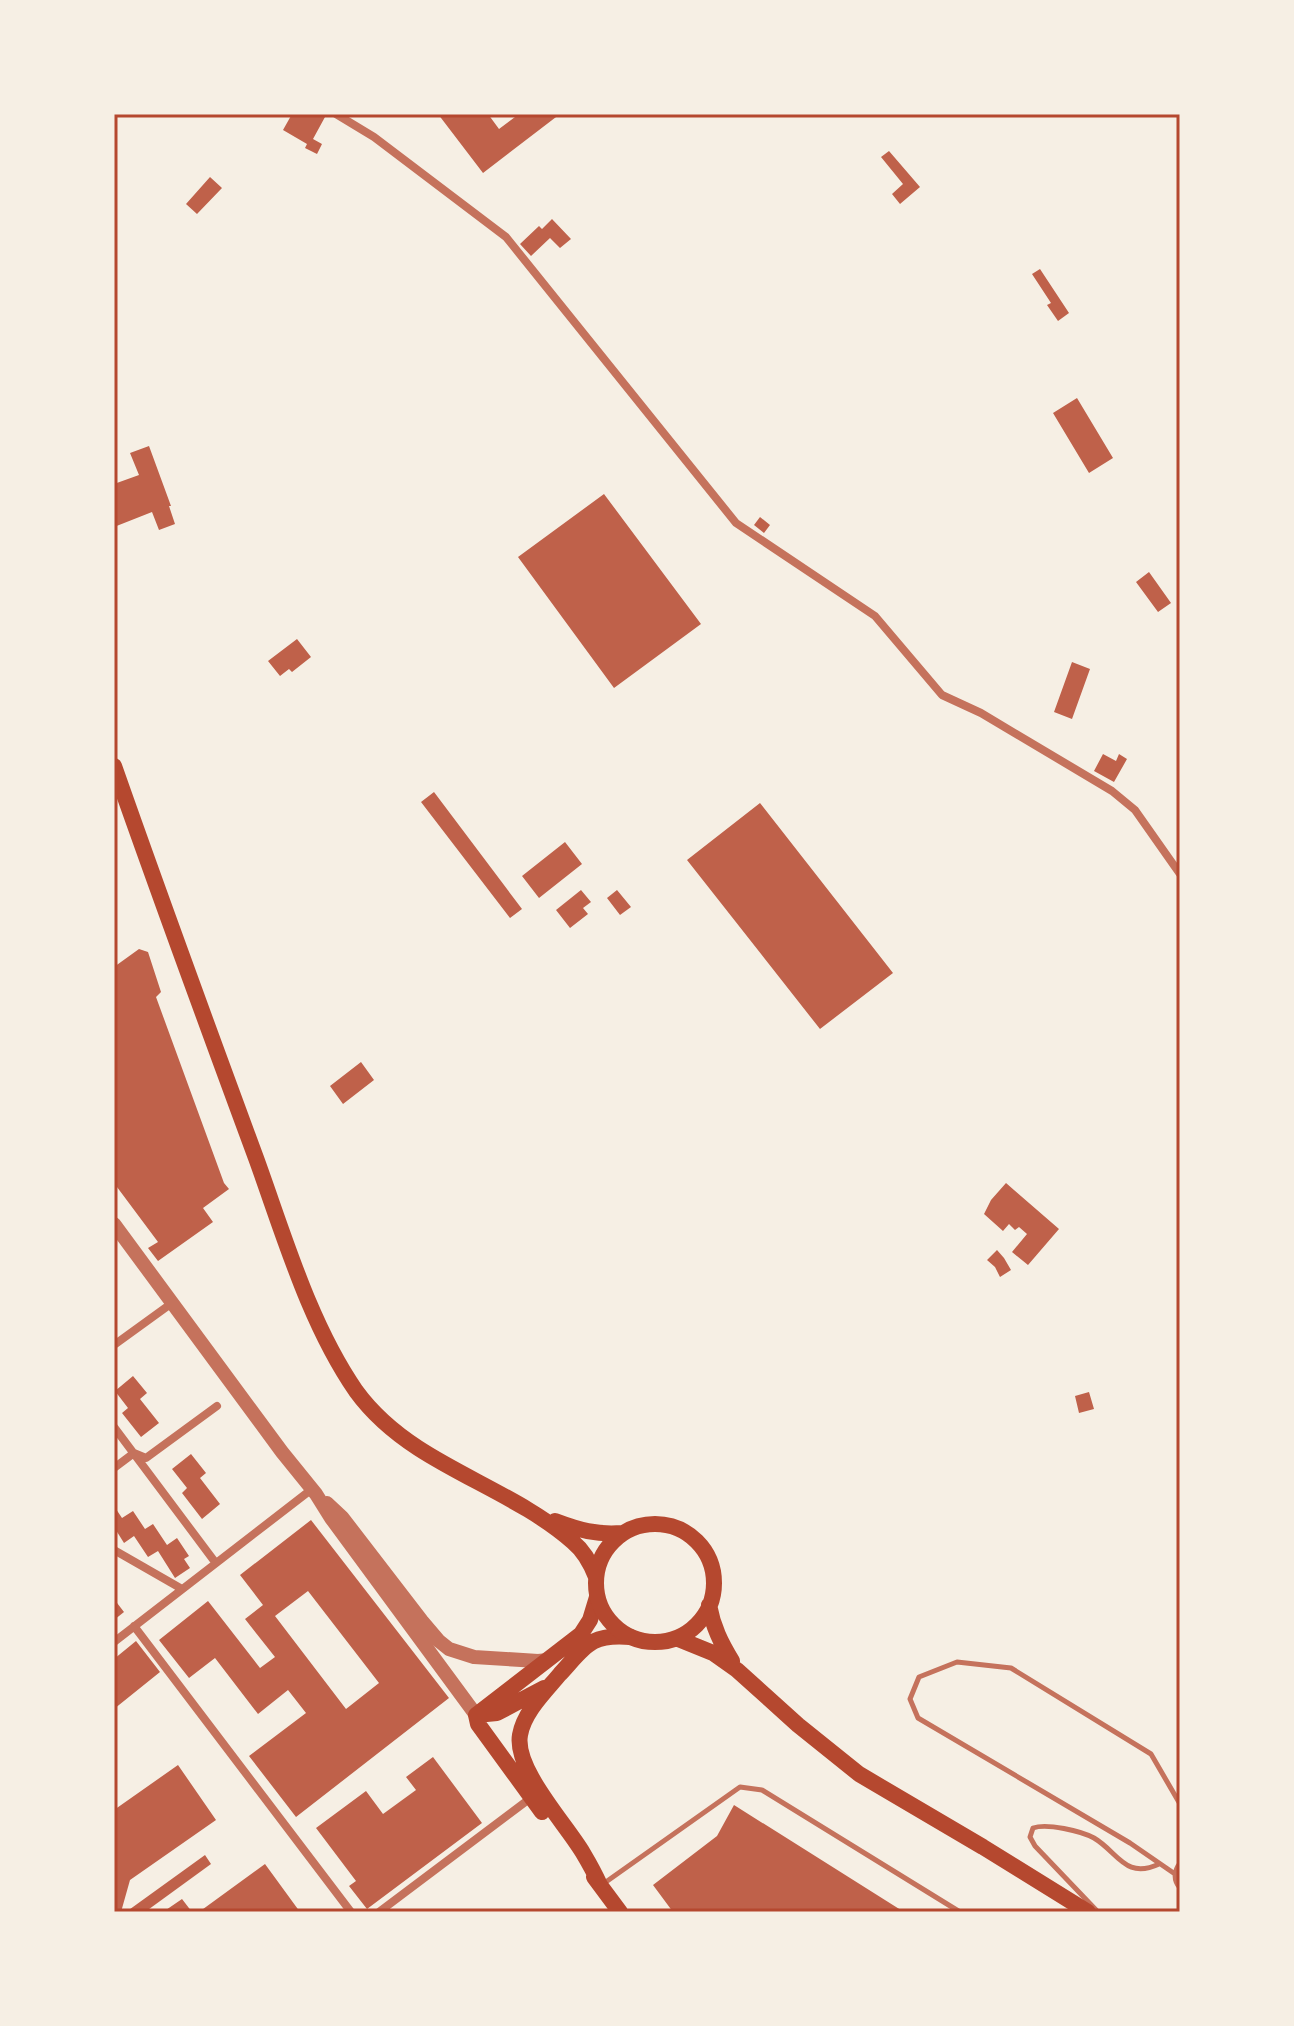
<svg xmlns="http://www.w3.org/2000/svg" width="1294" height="2026" viewBox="0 0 1294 2026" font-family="'Fira Sans',sans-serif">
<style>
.building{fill:#bf614a;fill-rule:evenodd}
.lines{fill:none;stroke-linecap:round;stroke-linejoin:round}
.service{stroke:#c5725c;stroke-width:5}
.minor{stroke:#c5725c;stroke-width:8}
.tertiary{stroke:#c5725c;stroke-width:14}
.secondary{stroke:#b5482f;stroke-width:16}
.primary{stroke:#b5482f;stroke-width:16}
.neatline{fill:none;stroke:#b5482f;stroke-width:3}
</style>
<rect width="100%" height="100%" fill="#f6efe4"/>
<path class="building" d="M 292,114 L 320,114 L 325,117 L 313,139 L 322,144 L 317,154 L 305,148 L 307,144 L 283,130 Z
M 438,114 L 488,114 L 499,129 L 515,117 L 513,114 L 560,114 L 483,173 Z
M 889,151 L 920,187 L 900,204 L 892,194 L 903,184 L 881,157 Z
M 210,177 L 222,188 L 197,214 L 186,204 Z
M 552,219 L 571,239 L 560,248 L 550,238 L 531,256 L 520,244 L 539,226 L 542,229 Z
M 1040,269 L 1069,313 L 1058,321 L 1047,305 L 1051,303 L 1032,274 Z
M 1077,398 L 1113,458 L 1089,473 L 1053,413 Z
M 149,446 L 171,506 L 169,506 L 175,524 L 159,530 L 152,512 L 114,527 L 114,484 L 139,475 L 130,453 Z
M 604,494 L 701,624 L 614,688 L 518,557 Z
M 760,517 L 770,525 L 764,533 L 754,525 Z
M 1149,572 L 1171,603 L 1158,612 L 1136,582 Z
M 297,639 L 311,657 L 292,672 L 289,669 L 280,676 L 268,661 Z
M 1072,662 L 1090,669 L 1072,719 L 1054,712 Z
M 1103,754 L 1116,761 L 1119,754 L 1127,759 L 1114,782 L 1094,771 Z
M 434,792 L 522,909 L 510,918 L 421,802 Z
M 760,803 L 893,973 L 820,1029 L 687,860 Z
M 565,842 L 582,864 L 539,898 L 522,876 Z
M 581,890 L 591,902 L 583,908 L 588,914 L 570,928 L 556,910 Z
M 617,890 L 631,907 L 620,915 L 607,898 Z
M 139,949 L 148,952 L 161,992 L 156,997 L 224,1183 L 229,1189 L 203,1208 L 213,1222 L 158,1261 L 148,1248 L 158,1242 L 114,1183 L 114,967 Z
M 361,1062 L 374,1080 L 343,1104 L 330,1086 Z
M 1006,1183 L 1059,1229 L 1028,1265 L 1012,1252 L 1027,1234 L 1019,1227 L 1015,1230 L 1009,1224 L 1003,1231 L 984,1214 L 991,1200 Z
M 997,1250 L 1004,1258 L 1011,1270 L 1000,1277 L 995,1267 L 987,1260 Z
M 133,1376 L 147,1393 L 140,1399 L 159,1423 L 141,1437 L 122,1413 L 128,1408 L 115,1391 Z
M 1089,1392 L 1094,1409 L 1079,1413 L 1075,1396 Z
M 191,1454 L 206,1473 L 200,1478 L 220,1504 L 202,1519 L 182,1493 L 187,1488 L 172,1469 Z
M 114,1506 L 122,1518 L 133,1511 L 145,1529 L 153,1524 L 167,1545 L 177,1538 L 189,1556 L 184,1559 L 190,1568 L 175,1578 L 158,1551 L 148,1557 L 134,1536 L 124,1543 L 114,1527 Z
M 311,1520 L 449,1698 L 296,1817 L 249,1756 L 306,1713 L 288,1690 L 258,1714 L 215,1658 L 189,1678 L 159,1640 L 208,1601 L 260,1668 L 275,1657 L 245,1619 L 263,1605 L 240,1575 ZM 308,1591 L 379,1683 L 346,1709 L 275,1616 Z
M 114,1599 L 124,1612 L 114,1620 Z
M 136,1641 L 160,1672 L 114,1709 L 114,1659 Z
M 433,1757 L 482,1823 L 367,1909 L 349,1886 L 356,1881 L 316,1828 L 366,1791 L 383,1814 L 416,1790 L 406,1777 Z
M 178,1765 L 216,1820 L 130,1880 L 121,1912 L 114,1912 L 114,1810 Z
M 734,1805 L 904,1912 L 673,1912 L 653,1885 L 717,1836 Z
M 205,1855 L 211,1864 L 145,1912 L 126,1912 Z
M 265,1864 L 300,1912 L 199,1912 Z
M 182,1899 L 192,1912 L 163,1912 Z"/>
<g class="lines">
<path class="service" d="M 1180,1863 C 1174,1871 1173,1880 1180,1888
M 1175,1874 L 1130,1843 L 918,1718 L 910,1699 L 919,1677 L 957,1662 L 1011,1668 L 1151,1754 L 1180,1804
M 603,1884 L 740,1787 L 762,1790 L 960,1912
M 1098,1912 L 1035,1846 L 1030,1837 L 1033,1828 C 1047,1823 1081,1831 1094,1838 C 1118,1852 1125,1880 1159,1864"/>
<path class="minor" d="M 336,114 L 374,137 L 506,237 L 736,523 L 875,616 L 942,695 L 981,713 L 1112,791 L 1135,810 L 1180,874
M 114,1345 L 172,1303
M 114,1427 L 215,1562
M 114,1468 L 134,1453 L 146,1458 L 217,1406
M 114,1550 L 182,1589
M 134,1626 L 351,1912
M 114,1642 L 312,1489
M 379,1912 L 532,1797"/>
<path class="tertiary" d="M 114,1224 L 282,1452 L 316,1494 L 331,1518 L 476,1715
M 327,1503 L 342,1517 L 422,1621 L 439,1641 L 449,1649 L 474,1657 L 538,1661 L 548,1660"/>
<path class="secondary" d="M 476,1715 L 478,1724 L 542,1812
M 476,1715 L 581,1634 L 590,1620 L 597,1597
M 476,1715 L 497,1713 L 544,1688
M 594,1877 L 620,1912
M 600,1885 C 595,1874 589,1863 583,1853 C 566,1824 514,1769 520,1735 C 524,1712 545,1692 560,1674 C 585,1647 590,1633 631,1637"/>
<path class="primary" d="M 114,766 C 160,897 208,1028 256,1158 C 284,1235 309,1323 356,1391 C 372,1413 395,1433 418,1448 C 467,1480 529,1503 573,1542 C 584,1551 591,1564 596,1577
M 555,1521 C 579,1530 596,1535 622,1533
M596 1583a59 59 0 1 1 118 0a59 59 0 1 1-118 0Z
M 709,1605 C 713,1627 721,1643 732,1661
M 676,1638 L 713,1653 L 737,1670 L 798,1725 L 859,1774 L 983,1847 L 1088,1912"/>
</g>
<rect width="1294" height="2026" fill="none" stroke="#f6efe4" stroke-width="232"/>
<rect x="116" y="116" width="1062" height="1794" class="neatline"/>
</svg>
